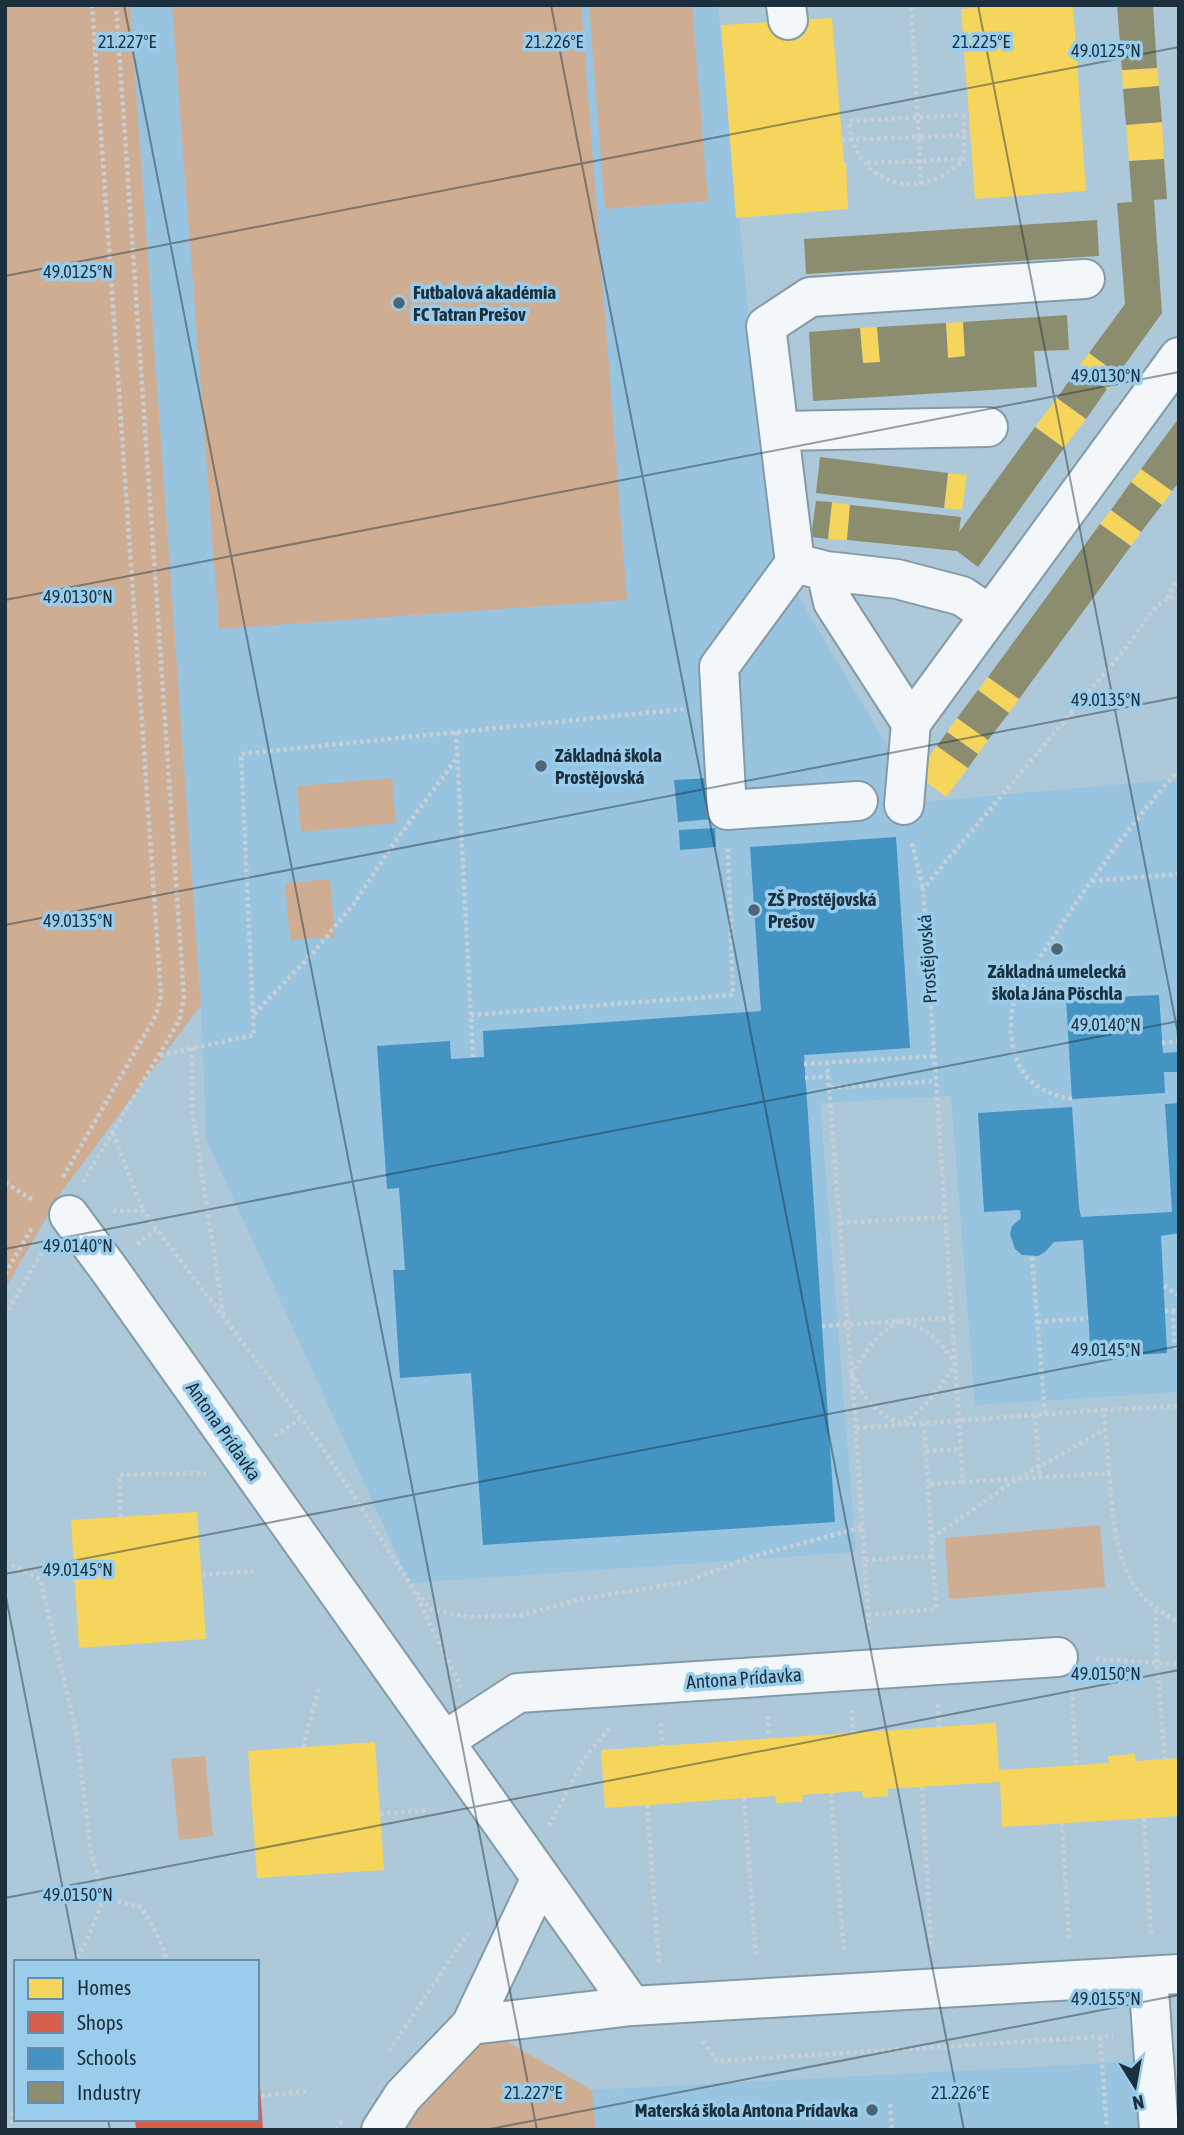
<svg xmlns="http://www.w3.org/2000/svg" width="1184" height="2135" viewBox="0 0 1184 2135" font-family="'Asap Condensed',sans-serif">
<style>
.built{fill:#98c4e0}
.green{fill:#cfad93}
.homes{fill:#f6d55c}
.shops{fill:#d6604d}
.schools{fill:#4393c3}
.industry{fill:#8c8c6e}
.lines{fill:none;stroke-linecap:round;stroke-linejoin:round}
.minor-casing{stroke:#849aa7;stroke-width:42}
.path{stroke:#c7d0d6;stroke-width:4.5;stroke-dasharray:3.5 3.5;stroke-linecap:butt}
.minor{stroke:#f3f7f9;stroke-width:38}
.ticks{fill:none;stroke:#1b303c;stroke-width:2;stroke-opacity:0.45}
.poi-dot{fill:#4e6573;stroke:#9acdec;stroke-width:2.5}
.labels{text-anchor:middle;stroke-width:7;stroke-linejoin:round;paint-order:stroke}
.poi-label{font-size:19px;font-weight:bold;fill:#1b303c;stroke:#9acdec;text-anchor:start}
.street-label{font-size:19px;fill:#1b303c;stroke:#9acdec}
.ticks-label{font-size:18px;text-anchor:middle;fill:#1b303c;stroke:#9acdec;stroke-width:7;stroke-linejoin:round;paint-order:stroke}
</style>
<rect width="100%" height="100%" fill="#adc8d9"/>
<path class="built" d="M 130,5 L 718,5 L 772,551 L 920,802 L 1179,779 L 1179,1392 L 975,1405 L 951,1096 L 820,1103 L 856,1552 L 410,1583 L 206,1139 L 201,1005 Z
M 1148,2061 L 1152,2130 L 596,2130 L 592,2090 Z"/>
<path class="green" d="M 5,5 L 130,5 L 201,1005 L 60,1194 L 5,1289 Z
M 172,5 L 581,5 L 627,600 L 219,629 Z
M 589,5 L 692,5 L 708,201 L 605,209 Z
M 392,778 L 396,823 L 301,832 L 297,786 Z
M 330,879 L 335,937 L 290,940 L 285,883 Z
M 1100,1525 L 1105,1587 L 949,1599 L 945,1538 Z
M 205,1756 L 213,1836 L 179,1840 L 171,1759 Z
M 458,2014 L 592,2090 L 596,2130 L 378,2130 Z"/>
<path class="homes" d="M 1003,5 L 1073,5 L 1086,191 L 975,199 L 961,9 Z
M 832,18 L 844,162 L 846,162 L 848,209 L 736,218 L 721,25 Z
M 1157,68 L 1159,86 L 1123,89 L 1122,70 Z
M 1162,122 L 1164,159 L 1129,161 L 1126,125 Z
M 963,322 L 965,356 L 948,358 L 946,323 Z
M 877,327 L 880,362 L 863,363 L 860,328 Z
M 1089,353 L 1118,374 L 1107,389 L 1078,368 Z
M 1057,398 L 1086,419 L 1064,448 L 1035,427 Z
M 1141,469 L 1172,491 L 1162,505 L 1131,482 Z
M 948,473 L 967,475 L 962,510 L 944,508 Z
M 832,502 L 850,505 L 847,540 L 828,539 Z
M 1111,510 L 1141,532 L 1131,546 L 1100,524 Z
M 988,677 L 1019,699 L 1009,713 L 978,690 Z
M 957,718 L 988,740 L 978,754 L 947,732 Z
M 937,746 L 968,768 L 946,797 L 916,774 Z
M 197,1512 L 206,1639 L 79,1648 L 71,1520 Z
M 996,1723 L 999,1770 L 1109,1763 L 1108,1756 L 1135,1754 L 1136,1761 L 1179,1758 L 1179,1816 L 1002,1827 L 1000,1782 L 888,1789 L 888,1796 L 863,1798 L 862,1791 L 802,1795 L 803,1802 L 776,1803 L 775,1796 L 605,1808 L 601,1750 Z
M 375,1742 L 384,1870 L 257,1878 L 248,1751 Z"/>
<path class="shops" d="M 257,2070 L 259,2070 L 263,2130 L 136,2130 L 135,2119 L 257,2119 Z"/>
<path class="schools" d="M 710,778 L 713,819 L 678,822 L 674,780 Z
M 715,828 L 716,847 L 680,850 L 679,830 Z
M 896,837 L 910,1048 L 804,1055 L 835,1522 L 483,1545 L 471,1373 L 400,1378 L 393,1270 L 405,1270 L 399,1188 L 387,1189 L 377,1046 L 450,1041 L 451,1059 L 484,1057 L 483,1031 L 761,1011 L 750,847 Z
M 1159,995 L 1163,1053 L 1179,1052 L 1179,1072 L 1164,1072 L 1165,1093 L 1072,1099 L 1066,999 Z
M 1179,1103 L 1179,1233 L 1161,1236 L 1167,1353 L 1091,1358 L 1083,1240 L 1054,1242 L 1045,1252 L 1038,1256 L 1022,1255 L 1015,1249 L 1010,1234 L 1012,1226 L 1021,1218 L 1020,1210 L 984,1212 L 978,1113 L 1072,1107 L 1079,1207 L 1081,1217 L 1172,1212 L 1165,1104 Z"/>
<path class="industry" d="M 1117,5 L 1153,5 L 1157,68 L 1122,70 Z
M 1159,86 L 1162,122 L 1126,125 L 1123,89 Z
M 1164,159 L 1167,199 L 1154,200 L 1162,313 L 1118,374 L 1089,353 L 1125,304 L 1117,203 L 1132,202 L 1129,161 Z
M 1097,220 L 1099,256 L 806,274 L 804,239 Z
M 1067,315 L 1069,350 L 1034,351 L 1037,387 L 813,401 L 809,332 L 860,328 L 863,363 L 880,362 L 877,327 L 946,323 L 948,358 L 965,356 L 963,322 Z
M 1078,368 L 1107,389 L 1086,419 L 1057,398 Z
M 1179,418 L 1179,482 L 1172,491 L 1141,469 Z
M 1035,427 L 1064,448 L 978,567 L 957,551 L 847,540 L 850,505 L 961,517 L 959,532 Z
M 820,457 L 948,473 L 944,508 L 816,493 Z
M 1131,482 L 1162,505 L 1141,532 L 1111,510 Z
M 816,501 L 832,502 L 828,539 L 811,537 Z
M 1100,524 L 1131,546 L 1019,699 L 988,677 Z
M 978,690 L 1009,713 L 988,740 L 957,718 Z
M 947,732 L 978,754 L 968,768 L 937,746 Z"/>
<g class="lines">
<g class="minor-casing">
<path id="minor" d="M 786,5 L 788,20
M 780,431 L 988,427
M 795,563 L 719,667 L 727,810 L 858,801
M 826,571 L 833,602 L 911,723 L 904,805
M 990,615 L 962,596 L 897,579 L 826,571 L 795,563 L 766,326 L 810,297 L 1085,279
M 911,723 L 1179,357
M 69,1215 L 111,1272 L 632,2006
M 444,1741 L 518,1693 L 1058,1657
M 1148,1976 L 1159,2130
M 471,2025 L 541,1878
M 381,2130 L 403,2096 L 471,2025 L 632,2006 L 1179,1974"/>
</g>
<path class="path" d="M 964,115 L 964,159 C 921,205 853,185 849,121 Z
M 842,140 L 919,137 L 911,5
M 867,163 L 963,159
M 921,184 L 919,137 L 970,135
M 1167,598 L 1179,578
M 456,732 L 473,1057
M 912,843 L 923,889
M 1092,881 L 1179,874
M 254,1014 L 312,954 L 353,905 L 394,843 L 457,758
M 471,1015 L 733,995 L 728,849
M 1162,1043 L 1179,1041
M 192,1048 L 192,1110 L 224,1318
M 160,1055 L 254,1035 L 241,754 L 684,709
M 827,1062 L 829,1088
M 804,1064 L 934,1056
M 805,1078 L 828,1076
M 1072,1099 C 1032,1092 1013,1071 1011,1031 C 1011,1021 1011,1009 1015,1000 C 1018,993 1023,987 1026,981 C 1040,956 1056,933 1072,909 C 1105,861 1139,813 1179,770
M 113,1133 L 143,1211
M 63,1177 L 156,1015 L 161,996 L 92,5
M 83,1182 L 179,1021 L 184,998 L 116,5
M 5,1183 L 35,1201
M 113,1211 L 143,1211 L 320,1444 L 410,1583 L 461,1687
M 840,1223 L 945,1217
M 137,1244 L 156,1230
M 1032,1257 L 1045,1413
M 5,1274 L 33,1226
M 1164,1286 L 1179,1295
M 1165,1311 L 1179,1310
M 1173,1311 L 1175,1351 L 1179,1351
M 5,1316 L 45,1247
M 907,1320 L 952,1318
M 900,1321 C 926,1326 940,1342 955,1363 C 938,1392 929,1404 902,1424 C 876,1414 864,1399 852,1374 C 864,1352 878,1333 900,1321 Z
M 1038,1322 L 1088,1318
M 822,1326 L 898,1321
M 1104,1410 L 1179,1406
M 1035,1415 L 1040,1477
M 924,1423 L 928,1484
M 856,1428 L 829,1088 L 936,1081
M 275,1436 L 300,1419
M 926,1451 L 960,1449
M 1109,1473 C 1112,1509 1115,1565 1140,1593 C 1151,1606 1165,1614 1179,1623
M 120,1517 L 120,1475 L 206,1473
M 932,1538 L 1017,1479 L 1106,1429
M 865,1560 L 933,1556
M 5,1562 L 40,1579 L 77,1735 L 91,1853 L 104,1898 L 87,1940 L 74,1962
M 202,1575 L 253,1571
M 417,1592 L 431,1610 L 469,1617 L 522,1615 L 581,1599 L 686,1582 L 751,1557 L 863,1527
M 1156,1610 L 1157,1663 L 1165,1759
M 868,1615 L 936,1609 L 928,1484 L 963,1482
M 869,1630 L 856,1428 L 1035,1415 L 1104,1410 L 1109,1473 L 963,1482 L 959,1420 L 923,889 L 1125,649 C 1140,630 1154,599 1179,595
M 1096,1659 L 1179,1664
M 1072,1690 L 1076,1765
M 938,1704 L 939,1727
M 852,1710 L 853,1733
M 768,1716 L 769,1738
M 661,1723 L 662,1746
M 303,1747 L 319,1688
M 922,1787 L 931,1948
M 831,1793 L 844,1952
M 744,1798 L 756,1958
M 647,1805 L 659,1963
M 380,1814 L 429,1810
M 1144,1818 L 1151,1935
M 1062,1823 L 1069,1940
M 549,1826 L 587,1754 L 611,1727
M 104,1898 L 141,1907 L 158,1936 L 168,1962
M 1100,2037 L 1107,2130
M 703,2041 L 717,2061 L 1113,2036
M 389,2051 L 468,1933
M 261,2096 L 306,2091
M 890,2104 L 892,2130
M 9,2130 L 16,2100
M 336,2130 L 343,2119"/>
<use href="#minor" class="minor"/>
</g>
<path class="ticks" d="M 124,5 L 537,2130M 551,5 L 964,2130M 978,5 L 1179,1039M 5,276 L 1179,47M 5,600 L 1179,372M 5,925 L 1179,697M 5,1249 L 1179,1021M 5,1574 L 1179,1346M 5,1592 L 77,1962M 5,1898 L 1179,1670M 108,2119 L 110,2130M 485,2130 L 1179,1995"/>
<g class="poi-dot">
<circle cx="399" cy="303" r="7"/>
<circle cx="541" cy="766" r="7"/>
<circle cx="754" cy="910" r="7"/>
<circle cx="1057" cy="949" r="7"/>
<circle cx="872" cy="2110" r="7"/>
</g>
<g class="labels">
<g class="poi-label">
<text x="413" y="299">Futbalová akadémia<tspan x="413" dy="22">FC Tatran Prešov</tspan></text>
<text x="555" y="762">Základná škola<tspan x="555" dy="22">Prostějovská</tspan></text>
<text x="768" y="906">ZŠ Prostějovská<tspan x="768" dy="22">Prešov</tspan></text>
<text x="1057" y="978" text-anchor="middle">Základná umelecká<tspan x="1057" dy="22">škola Jána Pöschla</tspan></text>
<text x="858" y="2117" text-anchor="end">Materská škola Antona Prídavka</text>
</g>
<g class="street-label">
<text transform="translate(927 959) rotate(-94)" y="7">Prostějovská</text>
<text transform="translate(224 1431) rotate(55)" y="7">Antona Prídavka</text>
<text transform="translate(744 1678) rotate(-4)" y="7">Antona Prídavka</text>
</g>
</g>
<g class="ticks-label">
<text x="127" y="48">21.227°E</text>
<text x="554" y="48">21.226°E</text>
<text x="981" y="48">21.225°E</text>
<text x="1106" y="57">49.0125°N</text>
<text x="78" y="278">49.0125°N</text>
<text x="1106" y="382">49.0130°N</text>
<text x="78" y="603">49.0130°N</text>
<text x="1106" y="706">49.0135°N</text>
<text x="78" y="927">49.0135°N</text>
<text x="1106" y="1031">49.0140°N</text>
<text x="78" y="1252">49.0140°N</text>
<text x="1106" y="1356">49.0145°N</text>
<text x="78" y="1576">49.0145°N</text>
<text x="1106" y="1680">49.0150°N</text>
<text x="78" y="1901">49.0150°N</text>
<text x="1106" y="2005">49.0155°N</text>
<text x="533" y="2099">21.227°E</text>
<text x="960" y="2099">21.226°E</text>
</g>
<rect width="1184" height="2135" fill="none" stroke="#1b303c" stroke-width="14"/>
<rect x="14" y="1960" width="245" height="161" fill="#9acdec" stroke="#678ea6" stroke-width="2"/>
<rect x="28" y="1978" width="35" height="21" fill="#f6d55c" stroke="#678ea6" stroke-width="2"/>
<text x="77" y="1995" font-size="21" fill="#1b303c">Homes</text>
<rect x="28" y="2012" width="35" height="21" fill="#d6604d" stroke="#678ea6" stroke-width="2"/>
<text x="77" y="2030" font-size="21" fill="#1b303c">Shops</text>
<rect x="28" y="2048" width="35" height="21" fill="#4393c3" stroke="#678ea6" stroke-width="2"/>
<text x="77" y="2065" font-size="21" fill="#1b303c">Schools</text>
<rect x="28" y="2082" width="35" height="21" fill="#8c8c6e" stroke="#678ea6" stroke-width="2"/>
<text x="77" y="2100" font-size="21" fill="#1b303c">Industry</text>
<g transform="translate(1135 2086) rotate(169)" stroke="#9acdec" stroke-width="5" paint-order="stroke">
<path d="M0-5L12 26L0 18L-12 26Z" fill="#1b303c"/>
<text y="-10" font-size="19" font-weight="bold" text-anchor="middle" fill="#1b303c">N</text>
</g>
</svg>
